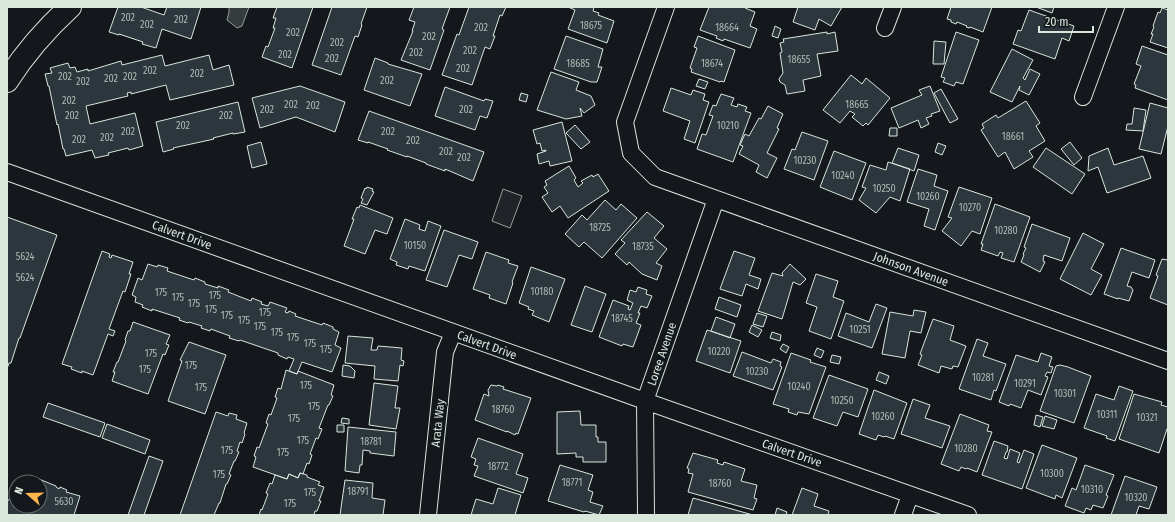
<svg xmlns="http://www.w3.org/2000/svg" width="1175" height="522" viewBox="0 0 1175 522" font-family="'Fira Sans Condensed',sans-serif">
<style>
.green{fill:#202428;stroke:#939e99}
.water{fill:#363b3e;stroke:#939e99}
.building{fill:#2c363c;stroke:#d8e6dc}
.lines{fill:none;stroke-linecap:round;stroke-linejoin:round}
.street-casing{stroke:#d8e6dc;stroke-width:18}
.highway-casing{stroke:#d8e6dc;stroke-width:24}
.street{stroke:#14181c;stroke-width:16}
.highway{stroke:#14181c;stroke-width:22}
.labels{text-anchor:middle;stroke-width:3;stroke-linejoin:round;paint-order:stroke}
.number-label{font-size:10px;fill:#adbab4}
.street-label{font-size:12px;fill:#d8e6dc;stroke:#14181c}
</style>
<rect width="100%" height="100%" fill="#14181c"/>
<path class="green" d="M 503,189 L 522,196 L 510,228 L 492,221 Z"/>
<path class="water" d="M 229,7 L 249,7 L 242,26 L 237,28 L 227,20 L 229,12 Z"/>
<path class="building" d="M 118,7 L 141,7 L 164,15 L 167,7 L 201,7 L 191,39 L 162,29 L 156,48 L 142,44 L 143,42 L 119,34 L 119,35 L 109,32 Z
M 277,7 L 313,7 L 292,68 L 262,57 L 266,46 L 268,47 L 275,28 L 273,28 L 276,18 L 273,18 Z
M 332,7 L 367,7 L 361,24 L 362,25 L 358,37 L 355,36 L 341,75 L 312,65 Z
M 414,7 L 450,7 L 442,29 L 444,30 L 430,70 L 401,60 L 413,31 L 412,31 L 415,22 L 409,20 Z
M 469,7 L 506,7 L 502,16 L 500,15 L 493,36 L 495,36 L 490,49 L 485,47 L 472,85 L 442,75 L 457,34 L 459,35 Z
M 568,7 L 594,7 L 593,11 L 599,13 L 598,15 L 614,21 L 607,43 L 568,29 L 575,10 Z
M 709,7 L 745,7 L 745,8 L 755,12 L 750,26 L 757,29 L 750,48 L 724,39 L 723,41 L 716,38 L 717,36 L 700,30 Z
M 798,7 L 842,7 L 831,26 L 819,19 L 815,30 L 793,22 Z
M 951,7 L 992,7 L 983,32 L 970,27 L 970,28 L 966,27 L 967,26 L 957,22 L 956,24 L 951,22 L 951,20 L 947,19 Z
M 1036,7 L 1054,7 L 1052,13 Z
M 1162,8 L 1168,10 L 1168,48 L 1150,42 L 1153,34 L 1151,34 L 1154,27 L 1153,26 L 1158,12 L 1160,13 Z
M 1029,10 L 1074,26 L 1069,41 L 1062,38 L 1055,59 L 1013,44 L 1018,30 L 1021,31 Z
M 775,26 L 781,29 L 778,38 L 772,36 Z
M 827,32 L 827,34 L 835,32 L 838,51 L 817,54 L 821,76 L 803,80 L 805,91 L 787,94 L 785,85 L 780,82 L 779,79 L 783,73 L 780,53 L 782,52 L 780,43 L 784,42 L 783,39 Z
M 956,32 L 979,40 L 963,84 L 956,82 L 954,86 L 943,82 L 945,78 L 941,77 Z
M 566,36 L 603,49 L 598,67 L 602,67 L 597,82 L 591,82 L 554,69 Z
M 698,36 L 735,50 L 724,82 L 721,81 L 720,82 L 691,72 L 692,69 L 690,68 L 697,48 L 694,47 Z
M 934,41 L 946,42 L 944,64 L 933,64 Z
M 1142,46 L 1168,55 L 1168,100 L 1135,88 L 1136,85 L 1134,84 L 1141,66 L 1136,64 Z
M 1012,49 L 1033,60 L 1023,78 L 1025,80 L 1030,69 L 1040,74 L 1029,95 L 1019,90 L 1020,86 L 1012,102 L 990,92 Z
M 162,55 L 165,66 L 209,55 L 213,70 L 229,65 L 234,85 L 170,100 L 166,85 L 131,94 L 131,92 L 127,93 L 128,96 L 86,106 L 90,124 L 135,113 L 143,146 L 129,150 L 128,148 L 108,153 L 109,155 L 95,158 L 92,150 L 66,156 L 64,149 L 63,149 L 58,124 L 57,125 L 49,86 L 48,86 L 45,74 L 52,73 L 50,68 L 68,63 L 70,68 L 75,67 L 77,72 L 88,69 L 88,71 L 121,61 L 122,65 Z
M 375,58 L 388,63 L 388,64 L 422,74 L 410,106 L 364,90 Z
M 551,72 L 579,82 L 576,90 L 591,96 L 595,105 L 584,113 L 580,108 L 582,116 L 566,119 L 537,110 Z
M 851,75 L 862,84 L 866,78 L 890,98 L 868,125 L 866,123 L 863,126 L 852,117 L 855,114 L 850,111 L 840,123 L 823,110 Z
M 699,79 L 708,82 L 705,89 L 696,86 Z
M 300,86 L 345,102 L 335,132 L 296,117 L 260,128 L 252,98 Z
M 930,86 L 940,111 L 931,114 L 932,116 L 926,118 L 929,124 L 921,128 L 918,120 L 899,128 L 891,108 L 922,95 L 919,90 Z
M 445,87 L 484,101 L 485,99 L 493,101 L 487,118 L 480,116 L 475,130 L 435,116 Z
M 671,88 L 691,95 L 693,90 L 705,94 L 703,100 L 709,102 L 695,143 L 684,139 L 690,121 L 663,111 Z
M 941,89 L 958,119 L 950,123 L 934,93 Z
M 521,93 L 528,95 L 526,102 L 519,100 Z
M 721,94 L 734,98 L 731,105 L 737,107 L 738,104 L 747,107 L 745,111 L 751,113 L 733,162 L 697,149 L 702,134 L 706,135 L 713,116 L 709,115 L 713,105 L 716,106 Z
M 1026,101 L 1040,123 L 1036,126 L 1045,141 L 1029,151 L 1033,157 L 1014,169 L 1005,152 L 998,157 L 981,130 L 984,128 L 982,124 L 996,115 L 998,118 Z
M 238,102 L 245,132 L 233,134 L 233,133 L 213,138 L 214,139 L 173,148 L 174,149 L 163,152 L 156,122 Z
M 1150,103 L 1168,108 L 1168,126 L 1161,154 L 1139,149 Z
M 768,106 L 783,114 L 777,128 L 779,129 L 767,153 L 777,158 L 767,178 L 756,172 L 759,165 L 739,154 L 743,146 L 740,145 L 745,134 L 749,136 L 759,118 L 761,119 Z
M 1134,108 L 1146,110 L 1143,131 L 1126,130 L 1127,124 L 1132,124 Z
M 369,111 L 484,152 L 473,181 L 445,169 L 445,171 L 426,164 L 426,163 L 407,156 L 407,157 L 387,150 L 388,149 L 368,142 L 368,143 L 358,140 Z
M 562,122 L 572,161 L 550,166 L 549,161 L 539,164 L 537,154 L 546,151 L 546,150 L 542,151 L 540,143 L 537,144 L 533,130 Z
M 575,125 L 590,142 L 581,149 L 566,133 Z
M 890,128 L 897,128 L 897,136 L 889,136 Z
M 802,132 L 828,141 L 814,180 L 784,169 L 792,149 L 795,150 Z
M 261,142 L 267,164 L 252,168 L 247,146 Z
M 1070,142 L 1082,158 L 1074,165 L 1061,149 Z
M 938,143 L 946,146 L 942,155 L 935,152 Z
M 898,148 L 919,155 L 914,171 L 892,163 Z
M 1046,148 L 1085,174 L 1072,194 L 1033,167 Z
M 1108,148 L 1114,165 L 1143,156 L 1151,178 L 1107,193 L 1098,167 L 1088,171 L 1089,156 Z
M 834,151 L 866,163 L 852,200 L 820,187 Z
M 888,162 L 910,169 L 900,201 L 890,197 L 876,213 L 859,200 L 866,188 L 862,187 L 870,165 L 886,170 Z
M 569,166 L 576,178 L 574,180 L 578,187 L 583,183 L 581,181 L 592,175 L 593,177 L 598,174 L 609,191 L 568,218 L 560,206 L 552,212 L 542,197 L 548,193 L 544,187 L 547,185 L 545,181 Z
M 918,169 L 937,175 L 934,186 L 948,191 L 935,230 L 924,226 L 929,209 L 907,202 Z
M 367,187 L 373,189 L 372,191 L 374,192 L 367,205 L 361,203 L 363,199 L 361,198 L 365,188 L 366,189 Z
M 959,187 L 992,198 L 980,234 L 972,231 L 961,246 L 942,231 L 952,218 L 948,217 Z
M 605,200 L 616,210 L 621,204 L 637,218 L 602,258 L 584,242 L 579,247 L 565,234 L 582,215 L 587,220 Z
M 995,204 L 1030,217 L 1014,262 L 1001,258 L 1003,253 L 1000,252 L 998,256 L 981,250 L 983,244 L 981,244 Z
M 360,205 L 393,218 L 387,234 L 375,230 L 365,254 L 344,246 L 354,219 L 352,219 L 357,207 L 359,208 Z
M 647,212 L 664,226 L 654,238 L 667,249 L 656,263 L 662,266 L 657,280 L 642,274 L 629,262 L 627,265 L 615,254 L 625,243 L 621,240 Z
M 7,217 L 57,235 L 20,338 L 19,338 L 11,363 L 9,363 L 7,369 Z
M 405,219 L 420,225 L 419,229 L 425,231 L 428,221 L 441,226 L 425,271 L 409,266 L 408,269 L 396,265 L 397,262 L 390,259 Z
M 1032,224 L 1070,238 L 1062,261 L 1044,255 L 1043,261 L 1045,262 L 1040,272 L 1021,262 L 1024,255 L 1023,254 L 1026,248 L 1024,247 Z
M 444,230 L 478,242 L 472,259 L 459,255 L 447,287 L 426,280 Z
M 1083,233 L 1104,244 L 1091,269 L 1102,275 L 1091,295 L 1060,279 Z
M 1121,248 L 1155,260 L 1149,278 L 1132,272 L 1127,286 L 1131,287 L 1133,290 L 1129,301 L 1118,298 L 1118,299 L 1104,294 Z
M 102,251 L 110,254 L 109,257 L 111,258 L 112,255 L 133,262 L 129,274 L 131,274 L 125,292 L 123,291 L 109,329 L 115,331 L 113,336 L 108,334 L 93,375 L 82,371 L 82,373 L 71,369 L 72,367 L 62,364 Z
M 734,251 L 755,258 L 749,275 L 761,279 L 758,289 L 746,284 L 742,296 L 720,289 Z
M 486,252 L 509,260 L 508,263 L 518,266 L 512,282 L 513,283 L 506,304 L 489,298 L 490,295 L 473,289 Z
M 1162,259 L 1168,260 L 1168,305 L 1150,298 L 1158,276 L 1156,275 Z
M 148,264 L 157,267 L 158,265 L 168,268 L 167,271 L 194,280 L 195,278 L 205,282 L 205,284 L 218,288 L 218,286 L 229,290 L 228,292 L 251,301 L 252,298 L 262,302 L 261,304 L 268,306 L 270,302 L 287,308 L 285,312 L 288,313 L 289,311 L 296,314 L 295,316 L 322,325 L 323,323 L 333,327 L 333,329 L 339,332 L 335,345 L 341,348 L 332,372 L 302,362 L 297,374 L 289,371 L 294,359 L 288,357 L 287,359 L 278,355 L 278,353 L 240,340 L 239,341 L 229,338 L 230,336 L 211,329 L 210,331 L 201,328 L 202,326 L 189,322 L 188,323 L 179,320 L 180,318 L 152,309 L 152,311 L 142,307 L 143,305 L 135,302 L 136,297 L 132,295 L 138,278 L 142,280 Z
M 790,264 L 806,279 L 800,285 L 793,282 L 782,319 L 758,311 L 772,273 L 783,276 L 782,273 Z
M 531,267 L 565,279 L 549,322 L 532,315 L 534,311 L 528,309 L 529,307 L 519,303 Z
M 816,274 L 838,281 L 833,297 L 844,301 L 831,339 L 809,331 L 817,307 L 806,303 Z
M 585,286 L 606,294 L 592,332 L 571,325 Z
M 638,287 L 647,290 L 646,294 L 652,296 L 647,308 L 641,306 L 638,313 L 640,313 L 636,323 L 641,325 L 633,347 L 623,344 L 622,346 L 599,337 L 613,300 L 629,306 L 628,309 L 630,310 L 633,303 L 627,300 L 630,290 L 636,292 Z
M 719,297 L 741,305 L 737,317 L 715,309 Z
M 876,304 L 887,308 L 872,348 L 838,336 L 846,313 L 869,322 Z
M 914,310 L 926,312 L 921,333 L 910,331 L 905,358 L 882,354 L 890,312 L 913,316 Z
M 757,313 L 767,316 L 763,327 L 753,324 Z
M 716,317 L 735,324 L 730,338 L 711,331 Z
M 933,319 L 954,326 L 950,340 L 966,346 L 958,367 L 953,366 L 952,369 L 941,366 L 939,373 L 918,365 L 922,355 L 920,354 Z
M 133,322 L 170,335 L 166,344 L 169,345 L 165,355 L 163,354 L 148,394 L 112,381 L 115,372 L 113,372 L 117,362 L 118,362 L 126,341 L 125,340 L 128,331 L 130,331 Z
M 752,325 L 762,330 L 758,337 L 749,332 Z
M 707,330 L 741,341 L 730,373 L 696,361 Z
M 772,332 L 781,335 L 780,341 L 770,338 Z
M 348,336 L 373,338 L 371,350 L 377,350 L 378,346 L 402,348 L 401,360 L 404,361 L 403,366 L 400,365 L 398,381 L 374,379 L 375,366 L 345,363 Z
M 977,339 L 988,343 L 983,356 L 1006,364 L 996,391 L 994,390 L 991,400 L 959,389 Z
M 189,342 L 226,355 L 205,414 L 168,401 L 182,361 L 180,360 Z
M 783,344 L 789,347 L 786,353 L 780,349 Z
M 817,348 L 824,351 L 821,358 L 814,355 Z
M 742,352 L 771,363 L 773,359 L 781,362 L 780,366 L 782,367 L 773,390 L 733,376 Z
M 791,353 L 811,360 L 810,362 L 826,367 L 809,414 L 798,412 L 797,415 L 788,412 L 789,409 L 773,404 Z
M 1041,353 L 1052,357 L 1049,366 L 1053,367 L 1051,373 L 1047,372 L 1045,376 L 1048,377 L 1041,395 L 1028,390 L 1021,408 L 1010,404 L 1009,406 L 999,402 L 1016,355 L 1038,362 Z
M 832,355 L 841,357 L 839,364 L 830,362 Z
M 343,365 L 350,366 L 355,371 L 354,378 L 342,376 Z
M 1060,365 L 1068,367 L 1091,376 L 1074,423 L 1040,411 L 1056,366 Z
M 286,370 L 297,374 L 298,371 L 334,385 L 331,395 L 333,396 L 329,405 L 328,405 L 319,428 L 322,429 L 318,439 L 316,438 L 310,454 L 312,455 L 309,464 L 307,463 L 303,474 L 300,473 L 298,478 L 289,474 L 287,479 L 253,467 L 256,457 L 254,456 L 257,447 L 259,448 L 268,424 L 266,423 L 269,414 L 271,415 L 277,398 L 275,397 L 278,388 L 281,389 Z
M 879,372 L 889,376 L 886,384 L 876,380 Z
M 829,375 L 868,389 L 858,417 L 843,412 L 837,426 L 813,418 Z
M 374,383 L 398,386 L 395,408 L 400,408 L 396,429 L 369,425 Z
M 491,385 L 497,386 L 498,385 L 504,387 L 503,389 L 531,398 L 518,434 L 516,433 L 515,435 L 507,431 L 507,432 L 475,420 L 484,394 L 489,396 L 488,390 Z
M 1119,386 L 1133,391 L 1115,441 L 1106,438 L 1107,436 L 1084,428 L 1096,394 L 1114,400 Z
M 874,390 L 907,403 L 894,439 L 885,436 L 884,437 L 878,435 L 876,440 L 859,434 Z
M 1134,394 L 1162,402 L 1161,405 L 1168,407 L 1168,426 L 1159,453 L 1119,439 Z
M 913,399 L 930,405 L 925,418 L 950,426 L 942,448 L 901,434 Z
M 48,403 L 105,423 L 100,437 L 43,417 Z
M 580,411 L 581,425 L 596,425 L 596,437 L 598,437 L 598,442 L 606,442 L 606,462 L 583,462 L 583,457 L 576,457 L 576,453 L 557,454 L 557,412 Z
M 216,412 L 228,416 L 229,413 L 237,415 L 236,419 L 247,423 L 244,433 L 245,434 L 242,443 L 240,442 L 237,451 L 239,452 L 235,461 L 234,461 L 229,474 L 231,475 L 227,484 L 226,484 L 220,503 L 219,503 L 214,515 L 180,515 Z
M 960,414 L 989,425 L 987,431 L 992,432 L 977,472 L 967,468 L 966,469 L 961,467 L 959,471 L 941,464 Z
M 1036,415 L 1043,417 L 1040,427 L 1034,425 Z
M 1045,416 L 1057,420 L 1054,429 L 1042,426 Z
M 342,418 L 349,419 L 349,424 L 341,423 Z
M 107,424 L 150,440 L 145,454 L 102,438 Z
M 337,425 L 344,425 L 344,432 L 337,432 Z
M 348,427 L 396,432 L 394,456 L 370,453 L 370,451 L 363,450 L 362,465 L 360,465 L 359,473 L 345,471 Z
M 478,438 L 523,454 L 516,474 L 528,478 L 523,493 L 474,476 L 478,466 L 474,465 L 476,459 L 471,457 Z
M 994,441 L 1008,446 L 1007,452 L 1006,452 L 1004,458 L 1007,459 L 1010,449 L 1020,453 L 1017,462 L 1019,463 L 1024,450 L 1034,454 L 1022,489 L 982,475 Z
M 1042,445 L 1077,458 L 1062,498 L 1056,495 L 1055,499 L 1026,488 Z
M 693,453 L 718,460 L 717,463 L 723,465 L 724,462 L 745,469 L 741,481 L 757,485 L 754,498 L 757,499 L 753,510 L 688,492 L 693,474 L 688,473 L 689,469 L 687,468 Z
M 149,456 L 163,461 L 144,515 L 128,515 Z
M 560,465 L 593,475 L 588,490 L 593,492 L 590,502 L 603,506 L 599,515 L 585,511 L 584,512 L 548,501 Z
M 1085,465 L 1114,475 L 1106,495 L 1108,496 L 1103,508 L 1093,505 L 1091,510 L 1086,508 L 1084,513 L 1065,506 L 1072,488 L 1076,490 Z
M 300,473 L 307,475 L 307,477 L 320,482 L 318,485 L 324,487 L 319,501 L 321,501 L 317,511 L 315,511 L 314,515 L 259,515 L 261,509 L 262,510 L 268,494 L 266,493 L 270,483 L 272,484 L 275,475 L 287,479 L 289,474 L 298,478 Z
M 1125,476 L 1157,487 L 1149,509 L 1139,506 L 1136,515 L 1111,515 Z
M 30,478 L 38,481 L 39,479 L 56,486 L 56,487 L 59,489 L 60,487 L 67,490 L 66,492 L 80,496 L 74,515 L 7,515 L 7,500 L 9,500 L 11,496 L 14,497 L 16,492 L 16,506 L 40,506 L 40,482 L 29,482 Z
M 345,480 L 373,483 L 372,498 L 385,500 L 383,515 L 340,515 Z
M 498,488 L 521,495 L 515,515 L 471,515 L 476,499 L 493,504 Z
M 802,488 L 818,494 L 814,506 L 829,511 L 828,515 L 792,515 Z
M 693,498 L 753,515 L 688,515 Z
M 777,508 L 787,512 L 786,515 L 775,515 Z"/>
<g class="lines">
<g class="street-casing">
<path id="street" d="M 666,7 L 625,122 L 631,153 L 655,177 L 1168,361
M 885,28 L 893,7
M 1083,97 L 1116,7
M 7,172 L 645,401 L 968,515
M 428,515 L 445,352 L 453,333
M 646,515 L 645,401 L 716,199
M 903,515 L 910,495"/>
</g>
<g class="highway-casing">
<path id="highway" d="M 7,81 C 25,53 46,29 70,7"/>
</g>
<use href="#street" class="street"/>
<use href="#highway" class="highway"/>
</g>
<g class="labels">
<g class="number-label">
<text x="128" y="21">202</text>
<text x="181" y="23">202</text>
<text x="147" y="28">202</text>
<text x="591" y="29">18675</text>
<text x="481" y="31">202</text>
<text x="727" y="31">18664</text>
<text x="293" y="36">202</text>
<text x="429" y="40">202</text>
<text x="337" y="46">202</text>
<text x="470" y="54">202</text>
<text x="416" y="56">202</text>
<text x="285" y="58">202</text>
<text x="332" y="62">202</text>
<text x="799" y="63">18655</text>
<text x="578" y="67">18685</text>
<text x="712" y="67">18674</text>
<text x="463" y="72">202</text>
<text x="150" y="74">202</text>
<text x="197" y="77">202</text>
<text x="65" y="80">202</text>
<text x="130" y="80">202</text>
<text x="111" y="82">202</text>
<text x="387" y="84">202</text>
<text x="83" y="85">202</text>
<text x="69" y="104">202</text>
<text x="291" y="108">202</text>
<text x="857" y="108">18665</text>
<text x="313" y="109">202</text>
<text x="267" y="113">202</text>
<text x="466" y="113">202</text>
<text x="72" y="119">202</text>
<text x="226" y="119">202</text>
<text x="183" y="129">202</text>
<text x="728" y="129">10210</text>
<text x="128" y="135">202</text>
<text x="388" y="135">202</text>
<text x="1013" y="140">18661</text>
<text x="107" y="141">202</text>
<text x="79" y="143">202</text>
<text x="413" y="144">202</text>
<text x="446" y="155">202</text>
<text x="464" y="161">202</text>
<text x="805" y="164">10230</text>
<text x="843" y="179">10240</text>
<text x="884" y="192">10250</text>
<text x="928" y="200">10260</text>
<text x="970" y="211">10270</text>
<text x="600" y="231">18725</text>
<text x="1006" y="234">10280</text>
<text x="415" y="249">10150</text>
<text x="643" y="250">18735</text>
<text x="25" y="260">5624</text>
<text x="25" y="281">5624</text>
<text x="542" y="295">10180</text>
<text x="161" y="296">175</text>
<text x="215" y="299">175</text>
<text x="178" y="301">175</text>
<text x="194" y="307">175</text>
<text x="211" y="313">175</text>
<text x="265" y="316">175</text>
<text x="227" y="319">175</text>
<text x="622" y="322">18745</text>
<text x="244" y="324">175</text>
<text x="260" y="330">175</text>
<text x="860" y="333">10251</text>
<text x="277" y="336">175</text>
<text x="293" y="341">175</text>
<text x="310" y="347">175</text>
<text x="326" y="353">175</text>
<text x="719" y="355">10220</text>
<text x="151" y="357">175</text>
<text x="191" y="369">175</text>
<text x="145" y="373">175</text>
<text x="757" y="375">10230</text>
<text x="983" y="381">10281</text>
<text x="1025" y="387">10291</text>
<text x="306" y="389">175</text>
<text x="799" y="390">10240</text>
<text x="201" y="391">175</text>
<text x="1065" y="397">10301</text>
<text x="842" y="404">10250</text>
<text x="314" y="410">175</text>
<text x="503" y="413">18760</text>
<text x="1107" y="418">10311</text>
<text x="883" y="420">10260</text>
<text x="1147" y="421">10321</text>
<text x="294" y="422">175</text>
<text x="303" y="444">175</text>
<text x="371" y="445">18781</text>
<text x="966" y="452">10280</text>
<text x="227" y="454">175</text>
<text x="283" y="456">175</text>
<text x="498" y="470">18772</text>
<text x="1052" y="477">10300</text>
<text x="219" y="478">175</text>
<text x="572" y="486">18771</text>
<text x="720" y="487">18760</text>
<text x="1092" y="493">10310</text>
<text x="358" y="495">18791</text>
<text x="310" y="496">175</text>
<text x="1136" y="501">10320</text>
<text x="64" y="505">5630</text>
<text x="290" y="507">175</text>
</g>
<g class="street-label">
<text transform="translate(182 235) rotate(20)" y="4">Calvert Drive</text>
<text transform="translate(911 269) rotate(20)" y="4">Johnson Avenue</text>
<text transform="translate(487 345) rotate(20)" y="4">Calvert Drive</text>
<text transform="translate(662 354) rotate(-71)" y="4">Loree Avenue</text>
<text transform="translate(438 423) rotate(-84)" y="4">Arata Way</text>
<text transform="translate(792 453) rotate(19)" y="4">Calvert Drive</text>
</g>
</g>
<rect width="1175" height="522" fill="none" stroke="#d8e6dc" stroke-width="16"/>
<g transform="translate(28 494) rotate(290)"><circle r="19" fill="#14181c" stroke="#626a69"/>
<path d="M0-3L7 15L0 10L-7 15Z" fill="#ffb74d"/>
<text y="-6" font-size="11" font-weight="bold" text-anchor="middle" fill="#d8e6dc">N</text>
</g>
<path d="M1039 26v6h54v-6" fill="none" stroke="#d8e6dc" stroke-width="2"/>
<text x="1045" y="26" font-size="12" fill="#d8e6dc" stroke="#14181c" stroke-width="3" paint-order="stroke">20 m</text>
</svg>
